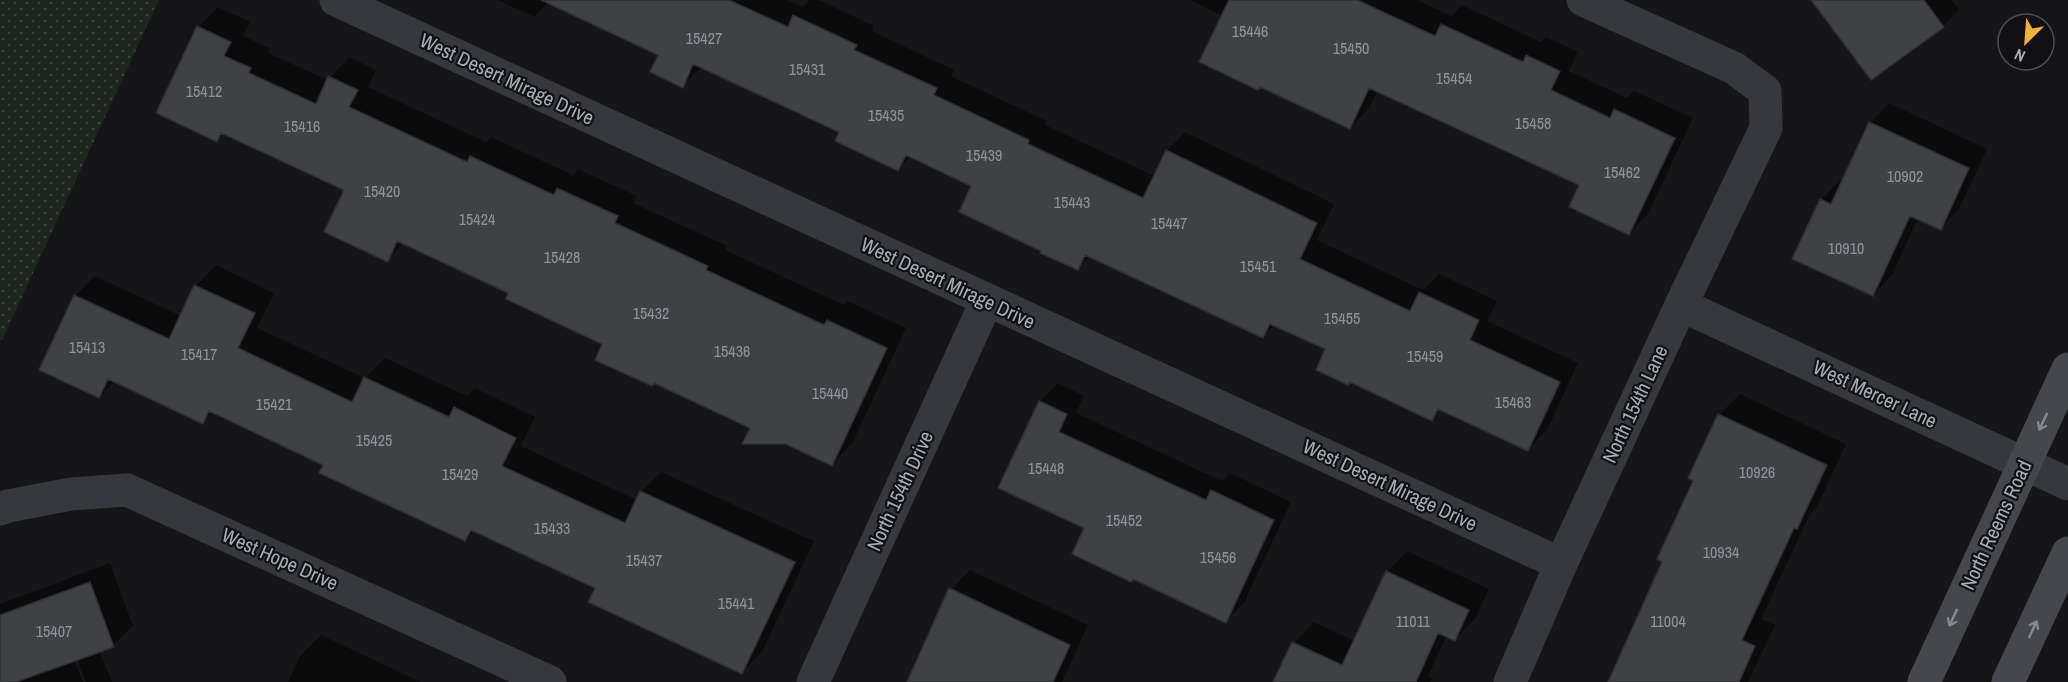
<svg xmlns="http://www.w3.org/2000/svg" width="2068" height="682" viewBox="0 0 2068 682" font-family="'Archivo Narrow',sans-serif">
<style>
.park{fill:url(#park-dots)}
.shadow{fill:#0007}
.building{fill:#404145;stroke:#303034;stroke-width:1.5}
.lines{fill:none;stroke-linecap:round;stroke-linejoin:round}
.street{stroke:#37383d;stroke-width:33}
.secondary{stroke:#45474d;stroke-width:33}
.oneway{stroke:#858993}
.labels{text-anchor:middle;stroke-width:4.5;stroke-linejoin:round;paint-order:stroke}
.number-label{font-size:16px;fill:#8e929b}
.street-label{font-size:20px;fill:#a8adb8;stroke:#111113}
</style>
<defs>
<pattern id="park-dots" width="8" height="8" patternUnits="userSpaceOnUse" patternTransform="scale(1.5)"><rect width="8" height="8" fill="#1e261f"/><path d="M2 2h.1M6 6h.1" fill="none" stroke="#3c433d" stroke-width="1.8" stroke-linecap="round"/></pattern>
</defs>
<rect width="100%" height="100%" fill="#161618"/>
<path class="park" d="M 0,0 L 159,0 L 2,340 L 0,341 Z"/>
<path class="shadow" d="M 498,0 L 787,0 L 803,7 L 810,0 L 819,0 L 874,26 L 872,31 L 954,70 L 951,76 L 1047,121 L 1045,125 L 1155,176 L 1167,151 L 1185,132 L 1334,204 L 1317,240 L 1423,290 L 1439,274 L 1497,301 L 1487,321 L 1578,363 L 1547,430 L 1528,449 L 1442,409 L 1432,419 L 1327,349 L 1275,324 L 1263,336 L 1090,256 L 1077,269 L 1043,250 L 973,185 L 911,156 L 898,169 L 841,132 L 702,67 L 682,86 L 660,54 L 549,2 L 534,17 Z
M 1190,0 L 1417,0 L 1451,16 L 1462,5 L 1541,42 L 1546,37 L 1578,52 L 1569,71 L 1627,98 L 1634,91 L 1693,118 L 1648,214 L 1629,233 L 1581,184 L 1378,90 L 1369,108 L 1350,128 L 1223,16 Z
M 1861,0 L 1952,0 L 1959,10 L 1943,26 Z
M 218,7 L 250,22 L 243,36 L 270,48 L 268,53 L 328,80 L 349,57 L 376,70 L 368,87 L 486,142 L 491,137 L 573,175 L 578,169 L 637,196 L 633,203 L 727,246 L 725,250 L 844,305 L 848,301 L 906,328 L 852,444 L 832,464 L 752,427 L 510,293 L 404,243 L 387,260 L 346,189 L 225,132 L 217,140 L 198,27 Z
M 1889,103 L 1987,149 L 1959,209 L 1940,229 L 1918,218 L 1892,275 L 1873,295 L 1794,258 L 1821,200 L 1840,180 L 1843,181 L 1870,123 Z
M 216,265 L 274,293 L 257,328 L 365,378 L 385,358 L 467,396 L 475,388 L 535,417 L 521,446 L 637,500 L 641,492 L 661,472 L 814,541 L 762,652 L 742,672 L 597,587 L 475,530 L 465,540 L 325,464 L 213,412 L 203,422 L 115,381 L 99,397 L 75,296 L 95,276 L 181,316 L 196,286 Z
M 1058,383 L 1084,396 L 1076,413 L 1222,481 L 1230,473 L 1291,502 L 1244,603 L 1225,621 L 1086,528 L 1000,487 L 1040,401 Z
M 1740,394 L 1846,444 L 1817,507 L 1810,514 L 1761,619 L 1775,625 L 1748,682 L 1609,682 L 1664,561 L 1719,415 Z
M 1407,551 L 1489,589 L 1475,619 L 1455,639 L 1447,635 L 1428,676 L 1432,678 L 1430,682 L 1275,682 L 1294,643 L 1314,622 L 1355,641 L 1387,572 Z
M 110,563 L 133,626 L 113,645 L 99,650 L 112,682 L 86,682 L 74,653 L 72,654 L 83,682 L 4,682 L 0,670 L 0,604 Z
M 970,570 L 1088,625 L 1062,682 L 908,682 L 951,589 Z
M 321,635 L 421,682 L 288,682 L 300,656 Z"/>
<path class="building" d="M 541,0 L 729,0 L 788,27 L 793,15 L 857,45 L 854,50 L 937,88 L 934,95 L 1029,140 L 1028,144 L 1143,198 L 1166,150 L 1317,223 L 1300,259 L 1410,311 L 1419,292 L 1479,320 L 1470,340 L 1560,382 L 1528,451 L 1438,409 L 1432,421 L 1350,382 L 1348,385 L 1316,370 L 1325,349 L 1270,324 L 1263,338 L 1085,255 L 1078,270 L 1040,253 L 1041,251 L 959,212 L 971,186 L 906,155 L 898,171 L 835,141 L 839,132 L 693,64 L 683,88 L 650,72 L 658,55 Z
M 1229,0 L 1357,0 L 1435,36 L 1441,24 L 1523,62 L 1526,55 L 1560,71 L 1551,90 L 1610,118 L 1614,109 L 1675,138 L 1629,235 L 1569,207 L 1579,185 L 1369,88 L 1350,129 L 1260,87 L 1258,90 L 1199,62 Z
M 1811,0 L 1924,0 L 1944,27 L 1871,80 Z
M 197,26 L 231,42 L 224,56 L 251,68 L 249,73 L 316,104 L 328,76 L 358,90 L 349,107 L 467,162 L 470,156 L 554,195 L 557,188 L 618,216 L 615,223 L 708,266 L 706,270 L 824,325 L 827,320 L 887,348 L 832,466 L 786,444 L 742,444 L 750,428 L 654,383 L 652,386 L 595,360 L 602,344 L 506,299 L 508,293 L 397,241 L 388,262 L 324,232 L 344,190 L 221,133 L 217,142 L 156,113 Z
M 1869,122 L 1969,168 L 1941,230 L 1910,216 L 1873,296 L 1792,259 L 1820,199 L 1831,204 Z
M 194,285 L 255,313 L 238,348 L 352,402 L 364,377 L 449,417 L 454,407 L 516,438 L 502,466 L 625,523 L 640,491 L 795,562 L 742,674 L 588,602 L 595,588 L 471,530 L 465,541 L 319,473 L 323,465 L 209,411 L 203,424 L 108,379 L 99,398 L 39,370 L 74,295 L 169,339 Z
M 1039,401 L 1067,414 L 1059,432 L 1206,500 L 1211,490 L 1274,520 L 1226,623 L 1133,579 L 1131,582 L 1072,554 L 1084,528 L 998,488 Z
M 1718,414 L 1827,465 L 1797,529 L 1794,528 L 1742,640 L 1755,646 L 1739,682 L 1608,682 L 1662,562 L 1657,559 L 1693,481 L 1688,478 Z
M 1386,571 L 1469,610 L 1455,641 L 1438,633 L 1416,682 L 1273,682 L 1292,642 L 1342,665 Z
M 90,582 L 114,647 L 16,682 L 0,682 L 0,615 Z
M 949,588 L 1070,645 L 1053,682 L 907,682 Z"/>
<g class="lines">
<path class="street" d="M 336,0 L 1561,564
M 1681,305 L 2068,484
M 0,509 L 8,506 L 71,494 L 127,490 L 550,682
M 813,682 L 987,300
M 1510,682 L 1561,564 L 1681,305 L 1766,128 L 1765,91 L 1734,68 L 1583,0"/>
<path class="secondary" d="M 1924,682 L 2068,369
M 2008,682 L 2068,553"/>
</g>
<defs><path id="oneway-shaft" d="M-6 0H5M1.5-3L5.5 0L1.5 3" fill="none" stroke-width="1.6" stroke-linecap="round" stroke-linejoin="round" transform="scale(1.5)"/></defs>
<g class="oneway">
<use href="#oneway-shaft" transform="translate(2043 422) rotate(115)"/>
<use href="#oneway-shaft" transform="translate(1953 618) rotate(115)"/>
<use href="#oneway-shaft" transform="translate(2033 629) rotate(-65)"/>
</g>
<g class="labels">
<g class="number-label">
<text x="1250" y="37">15446</text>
<text x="704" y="44">15427</text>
<text x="1351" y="54">15450</text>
<text x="807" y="75">15431</text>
<text x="1454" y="84">15454</text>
<text x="204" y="97">15412</text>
<text x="886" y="121">15435</text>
<text x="1533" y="129">15458</text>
<text x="302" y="132">15416</text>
<text x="984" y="161">15439</text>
<text x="1622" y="178">15462</text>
<text x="1905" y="182">10902</text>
<text x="382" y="197">15420</text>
<text x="1072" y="208">15443</text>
<text x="477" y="225">15424</text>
<text x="1169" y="229">15447</text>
<text x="1846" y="254">10910</text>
<text x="562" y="263">15428</text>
<text x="1258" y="272">15451</text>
<text x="651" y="319">15432</text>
<text x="1342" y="324">15455</text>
<text x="87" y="353">15413</text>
<text x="732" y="357">15436</text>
<text x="199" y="360">15417</text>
<text x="1425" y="362">15459</text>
<text x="830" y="399">15440</text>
<text x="1513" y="408">15463</text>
<text x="274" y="410">15421</text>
<text x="374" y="446">15425</text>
<text x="1046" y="474">15448</text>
<text x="1757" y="478">10926</text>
<text x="460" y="480">15429</text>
<text x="1124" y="526">15452</text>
<text x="552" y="534">15433</text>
<text x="1721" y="558">10934</text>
<text x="1218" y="563">15456</text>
<text x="644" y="566">15437</text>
<text x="736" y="609">15441</text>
<text x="1413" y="627">11011</text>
<text x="1668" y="627">11004</text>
<text x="54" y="637">15407</text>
</g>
<g class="street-label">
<text transform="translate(507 79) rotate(25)" y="7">West Desert Mirage Drive</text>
<text transform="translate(948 283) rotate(25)" y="7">West Desert Mirage Drive</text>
<text transform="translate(1875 394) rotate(25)" y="7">West Mercer Lane</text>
<text transform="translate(1635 404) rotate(-65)" y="7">North 154th Lane</text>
<text transform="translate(1390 485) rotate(25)" y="7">West Desert Mirage Drive</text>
<text transform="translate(900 491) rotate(-65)" y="7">North 154th Drive</text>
<text transform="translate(1996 525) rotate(-65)" y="7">North Reems Road</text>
<text transform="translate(280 559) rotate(24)" y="7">West Hope Drive</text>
</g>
</g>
<g transform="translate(2026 42) rotate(205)"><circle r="28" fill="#111113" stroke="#4d4f55" stroke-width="1.5"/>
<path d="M0-4.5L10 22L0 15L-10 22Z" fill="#f2b134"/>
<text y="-9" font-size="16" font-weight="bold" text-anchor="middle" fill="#a8adb8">N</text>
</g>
</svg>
